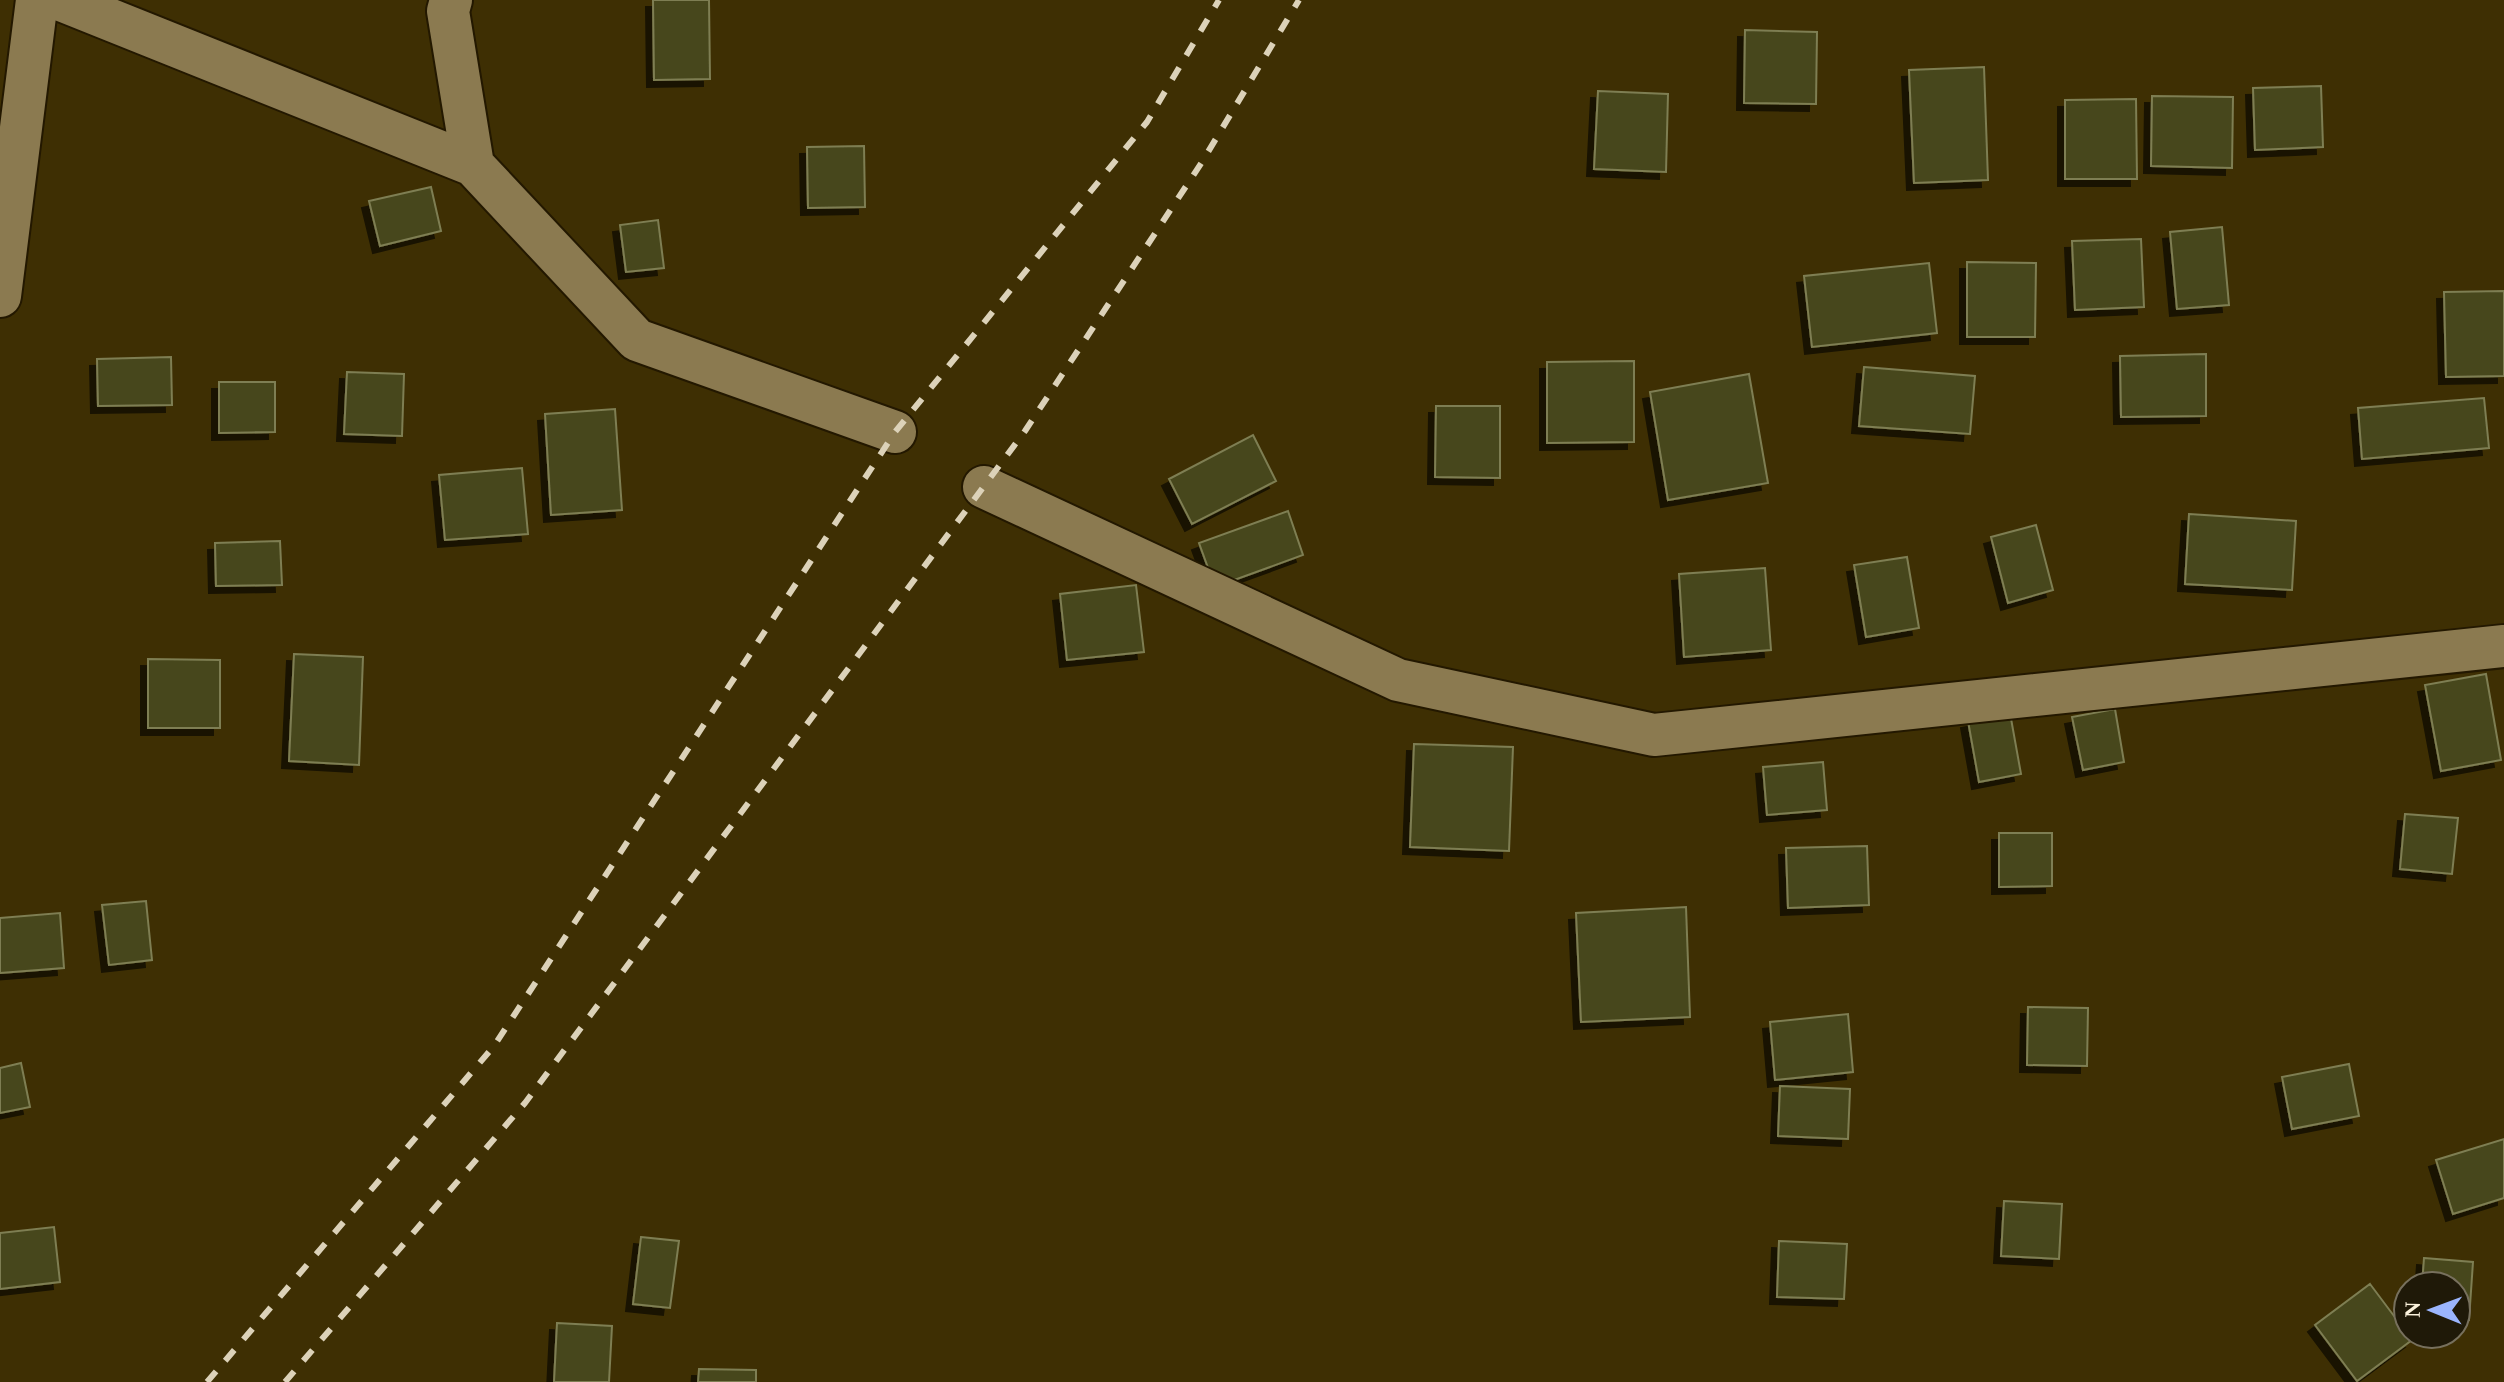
<svg xmlns="http://www.w3.org/2000/svg" width="2504" height="1382" viewBox="0 0 2504 1382" font-family="Georgia,serif">
<style>
.building{fill:#47471d;stroke:#7e7e52;stroke-width:2;filter:url(#shadow)}
.lines{fill:none;stroke-linecap:round;stroke-linejoin:round}
.street-casing{stroke:#231800;stroke-width:46}
.street{stroke:#8b7a50;stroke-width:42}
.rail{stroke:#dcd2b9;stroke-width:6;stroke-dasharray:14 14;stroke-linecap:butt}
</style>
<defs>
<filter id="shadow"><feDropShadow dx="-7" dy="7" stdDeviation="0" flood-color="#0009"/></filter>
</defs>
<rect width="100%" height="100%" fill="#3e2f03"/>
<path class="building" d="M 653,0 L 709,0 L 710,79 L 654,80 Z
M 1745,30 L 1817,32 L 1816,104 L 1744,103 Z
M 1984,67 L 1988,180 L 1914,183 L 1909,70 Z
M 2321,86 L 2323,147 L 2255,150 L 2253,88 Z
M 1598,91 L 1668,94 L 1666,172 L 1594,169 Z
M 2152,96 L 2233,97 L 2232,168 L 2151,166 Z
M 2136,99 L 2137,179 L 2065,179 L 2065,100 Z
M 864,146 L 865,207 L 808,208 L 807,147 Z
M 431,187 L 441,231 L 380,246 L 369,201 Z
M 658,220 L 664,268 L 626,272 L 620,225 Z
M 2222,227 L 2229,305 L 2177,309 L 2170,232 Z
M 2141,239 L 2144,307 L 2075,310 L 2072,241 Z
M 1967,262 L 2036,263 L 2035,337 L 1967,337 Z
M 1929,263 L 1937,333 L 1812,347 L 1804,276 Z
M 2504,291 L 2504,376 L 2446,377 L 2444,292 Z
M 2206,354 L 2206,416 L 2121,417 L 2120,356 Z
M 171,357 L 172,405 L 98,406 L 97,359 Z
M 1634,361 L 1634,442 L 1547,443 L 1547,362 Z
M 1864,367 L 1975,376 L 1970,434 L 1859,426 Z
M 347,372 L 404,374 L 402,436 L 344,434 Z
M 1749,374 L 1768,483 L 1668,500 L 1650,392 Z
M 219,382 L 275,382 L 275,432 L 219,433 Z
M 2484,398 L 2489,448 L 2362,459 L 2358,408 Z
M 1436,406 L 1500,406 L 1500,478 L 1435,477 Z
M 615,409 L 622,510 L 551,515 L 545,414 Z
M 1253,435 L 1276,481 L 1192,524 L 1169,479 Z
M 522,468 L 528,534 L 445,540 L 439,475 Z
M 1288,511 L 1303,555 L 1215,587 L 1199,543 Z
M 2189,514 L 2296,521 L 2292,590 L 2185,584 Z
M 2036,525 L 2053,590 L 2008,603 L 1991,537 Z
M 280,541 L 282,585 L 216,586 L 215,543 Z
M 1907,557 L 1919,628 L 1866,637 L 1854,565 Z
M 1765,568 L 1771,650 L 1684,657 L 1679,574 Z
M 1136,585 L 1144,652 L 1067,660 L 1060,594 Z
M 294,654 L 363,657 L 359,765 L 289,761 Z
M 148,659 L 220,660 L 220,728 L 148,728 Z
M 2486,674 L 2501,760 L 2441,771 L 2425,685 Z
M 2115,709 L 2124,762 L 2083,770 L 2072,717 Z
M 2010,713 L 2021,774 L 1979,782 L 1968,721 Z
M 1414,744 L 1513,747 L 1509,851 L 1410,847 Z
M 1823,762 L 1827,810 L 1767,815 L 1763,767 Z
M 2405,814 L 2458,818 L 2452,874 L 2400,869 Z
M 1999,833 L 2052,833 L 2052,886 L 1999,887 Z
M 1867,846 L 1869,905 L 1788,908 L 1786,848 Z
M 146,901 L 152,960 L 109,965 L 102,905 Z
M 1686,907 L 1690,1017 L 1581,1022 L 1576,913 Z
M 60,913 L 64,968 L 0,973 L 0,918 Z
M 2028,1007 L 2088,1008 L 2087,1066 L 2027,1065 Z
M 1848,1014 L 1853,1072 L 1775,1080 L 1770,1022 Z
M 21,1063 L 30,1107 L 0,1113 L 0,1068 Z
M 2349,1064 L 2359,1116 L 2292,1129 L 2282,1077 Z
M 1780,1086 L 1850,1089 L 1848,1139 L 1778,1136 Z
M 2504,1139 L 2504,1198 L 2453,1214 L 2436,1160 Z
M 2004,1201 L 2062,1204 L 2059,1259 L 2001,1256 Z
M 54,1227 L 60,1282 L 0,1289 L 0,1233 Z
M 641,1237 L 679,1241 L 670,1308 L 633,1304 Z
M 1779,1241 L 1847,1244 L 1844,1299 L 1777,1297 Z
M 2424,1258 L 2473,1262 L 2469,1320 L 2456,1319 L 2456,1286 L 2422,1286 Z
M 2370,1284 L 2412,1340 L 2357,1381 L 2315,1325 Z
M 557,1323 L 612,1326 L 609,1382 L 554,1382 Z
M 699,1369 L 756,1370 L 756,1382 L 698,1382 Z"/>
<g class="lines">
<g class="street-casing">
<path id="street" d="M 61,0 L 473,165 L 637,340 L 895,432
M 451,0 L 448,11 L 473,165
M 0,296 L 37,0
M 984,487 L 1398,680 L 1654,735 L 2504,646"/>
</g>
<use href="#street" class="street"/>
<path class="rail" d="M 207,1382 L 494,1046 L 895,432 L 1147,122 L 1219,0
M 285,1382 L 525,1103 L 1025,431 L 1202,162 L 1299,0"/>
</g>
<g transform="translate(2432 1310) rotate(271)"><circle r="38" fill="#1f1908" stroke="#77705d" stroke-width="2"/>
<path d="M0-6L14 30L0 20L-14 30Z" fill="#9bb5fd"/>
<text y="-12" font-size="22" font-weight="bold" text-anchor="middle" fill="#fbf2dc">N</text>
</g>
</svg>
